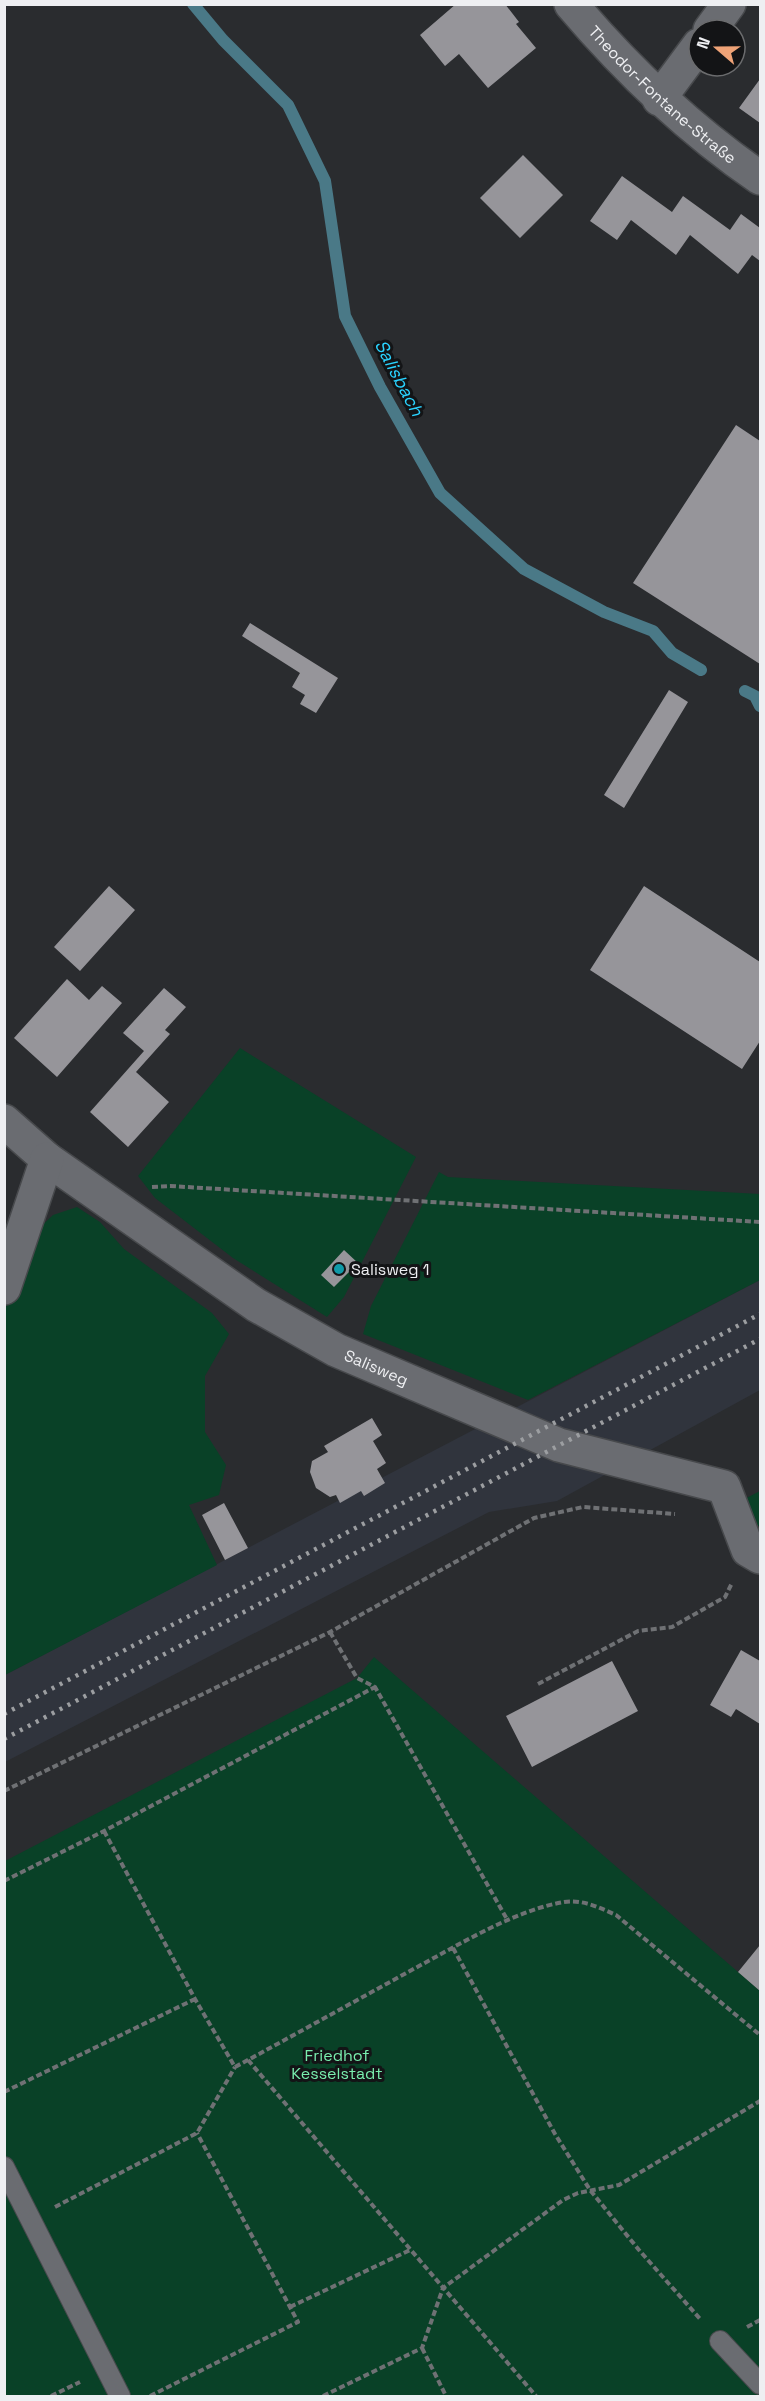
<svg xmlns="http://www.w3.org/2000/svg" width="765" height="2401" viewBox="0 0 765 2401" font-family="'Space Grotesk',sans-serif">
<style>
.built{fill:#30343d}
.green{fill:#094127}
.lines{fill:none;stroke-linecap:round;stroke-linejoin:round}
.stream{stroke:#4a7987;stroke-width:12}
.building{fill:#96959a}
.lane-casing{stroke:#47494c;stroke-width:22}
.street-casing{stroke:#47494c;stroke-width:36}
.path{stroke:#6f7174;stroke-width:4;stroke-dasharray:6 3;stroke-linecap:butt}
.lane{stroke:#6a6c71;stroke-width:20}
.street{stroke:#6a6c71;stroke-width:33}
.rail{stroke:#9c9ea1;stroke-width:4.5;stroke-dasharray:3 6;stroke-linecap:butt}
.culture-dot{fill:#0f9aa8;stroke:#131416;stroke-width:2}
.labels{text-anchor:middle;stroke-width:6;stroke-linejoin:round;paint-order:stroke}
.street-label{font-size:16px;fill:#eeeff2;stroke:#131416}
.poi-label{font-size:16px;fill:#eeeff2;stroke:#131416;text-anchor:start}
.park-label{font-size:16px;fill:#79eeae;stroke:#131416}
.water-label{font-size:18px;font-style:italic;fill:#2ad3ff;stroke:#131416}
</style>
<rect width="100%" height="100%" fill="#2a2c2f"/>
<path class="built" d="M 760,1280 L 760,1390 L 557,1501 L 489,1512 L 5,1762 L 5,1675 Z"/>
<path class="green" d="M 240,1048 L 416,1157 L 344,1297 L 327,1317 L 233,1258 L 155,1198 L 138,1176 Z
M 439,1172 L 448,1177 L 760,1194 L 760,1280 L 528,1400 L 363,1334 L 371,1306 Z
M 77,1207 L 100,1222 L 124,1249 L 212,1313 L 229,1334 L 205,1376 L 205,1432 L 226,1465 L 219,1495 L 189,1505 L 217,1565 L 5,1675 L 4,1312 L 33,1234 L 53,1215 Z
M 760,1491 L 760,1527 L 729,1507 Z
M 374,1657 L 760,1991 L 760,2396 L 5,2396 L 5,1861 L 357,1678 Z"/>
<g class="lines">
<path class="stream" d="M 193,4 L 223,40 L 288,105 L 325,181 L 345,316 L 380,387 L 440,493 L 524,569 L 604,612 L 653,631 L 672,653 L 701,670
M 745,691 L 755,696 L 760,706"/>
</g>
<path class="building" d="M 456,4 L 505,4 L 519,22 L 516,24 L 536,48 L 488,88 L 459,54 L 445,66 L 420,35 Z
M 760,79 L 760,123 L 739,108 Z
M 523,155 L 563,195 L 520,238 L 480,198 Z
M 622,176 L 672,212 L 683,196 L 730,230 L 741,214 L 760,228 L 760,261 L 752,255 L 738,274 L 690,235 L 676,255 L 631,220 L 617,240 L 590,221 Z
M 736,425 L 760,441 L 760,664 L 633,583 Z
M 250,623 L 338,678 L 316,713 L 300,704 L 305,695 L 292,687 L 300,673 L 242,636 Z
M 669,690 L 688,702 L 624,808 L 604,795 Z
M 109,886 L 135,910 L 80,971 L 54,947 Z
M 644,886 L 760,962 L 760,1041 L 742,1069 L 590,970 Z
M 67,979 L 89,1000 L 102,986 L 122,1003 L 57,1077 L 14,1038 Z
M 164,988 L 186,1007 L 165,1030 L 170,1034 L 136,1072 L 169,1102 L 128,1147 L 90,1112 L 144,1051 L 123,1033 Z
M 344,1250 L 358,1263 L 334,1287 L 321,1275 Z
M 372,1418 L 382,1435 L 373,1441 L 386,1463 L 377,1469 L 385,1483 L 364,1496 L 361,1491 L 340,1503 L 336,1495 L 330,1497 L 316,1488 L 310,1472 L 312,1461 L 328,1452 L 324,1446 Z
M 224,1503 L 248,1548 L 225,1560 L 202,1515 Z
M 741,1650 L 760,1661 L 760,1724 L 736,1709 L 731,1717 L 710,1705 Z
M 612,1661 L 638,1711 L 532,1767 L 506,1716 Z
M 760,1945 L 760,1991 L 738,1972 Z"/>
<g class="lines">
<g class="lane-casing">
<path id="lane" d="M 4,2167 L 120,2396
M 720,2341 L 760,2384"/>
</g>
<g class="street-casing">
<g id="street">
<path id="s1" d="M 571,4 C 627,70 689,129 760,178"/>
<path d="M 710,30 L 729,4"/>
<path d="M 659,99 L 699,45"/>
<path id="s2" d="M 4,1121 L 47,1159 L 256,1305 L 336,1350 L 559,1445 L 724,1487 L 748,1550 L 760,1557"/>
<path d="M 4,1288 L 47,1159"/>
</g>
</g>
<path class="path" d="M 152,1187 L 170,1186 L 760,1222
M 330,1632 L 357,1678 L 375,1687 L 508,1921
M 538,1684 L 638,1631 L 672,1627 L 725,1597 L 732,1583
M 4,1791 L 330,1632 L 534,1518 L 583,1507 L 675,1514
M 104,1831 L 195,1999 L 235,2067 C 296,2034 357,2000 419,1966 C 462,1943 516,1910 564,1902 C 583,1899 600,1908 616,1915 L 760,2035
M 4,1881 L 104,1831 L 375,1687
M 453,1948 L 555,2134 L 590,2190 L 639,2250 L 701,2320
M 248,2060 L 536,2396
M 4,2092 L 195,1999
M 55,2207 L 197,2133 L 235,2067
M 290,2307 L 410,2250
M 747,2327 L 760,2320
M 422,2348 L 446,2396
M 51,2396 L 80,2382
M 150,2396 L 298,2322 L 197,2133
M 323,2396 L 422,2348 L 443,2288 L 563,2200 L 578,2193 L 619,2185 L 760,2101"/>
<use href="#lane" class="lane"/>
<use href="#street" class="street"/>
<path class="rail" d="M 4,1714 L 760,1314
M 4,1739 L 760,1339"/>
</g>
<circle class="culture-dot" cx="339" cy="1269" r="6"/>
<g class="labels">
<g class="street-label">
<text dy="6" stroke="none"><textPath href="#s1" startOffset="129">Theodor-Fontane-Straße</textPath></text>
<text dy="6" stroke="none"><textPath href="#s2" startOffset="448">Salisweg</textPath></text>
</g>
<g class="poi-label">
<text x="351" y="1275">Salisweg 1</text>
</g>
<g class="park-label">
<text x="337" y="2061">Friedhof<tspan x="337" dy="18">Kesselstadt</tspan></text>
</g>
<g class="water-label">
<text transform="translate(399 378) rotate(62)" y="6">Salisbach</text>
</g>
</g>
<rect width="765" height="2401" fill="none" stroke="#eeeff2" stroke-width="12"/>
<g transform="translate(717 48) rotate(290)"><circle r="28" fill="#131416" stroke="#6b6c6e" stroke-width="1.5"/>
<path d="M0-4.5L10 22L0 15L-10 22Z" fill="#efa377"/>
<text y="-9" font-size="16" font-weight="bold" text-anchor="middle" fill="#eeeff2">N</text>
</g>
</svg>
